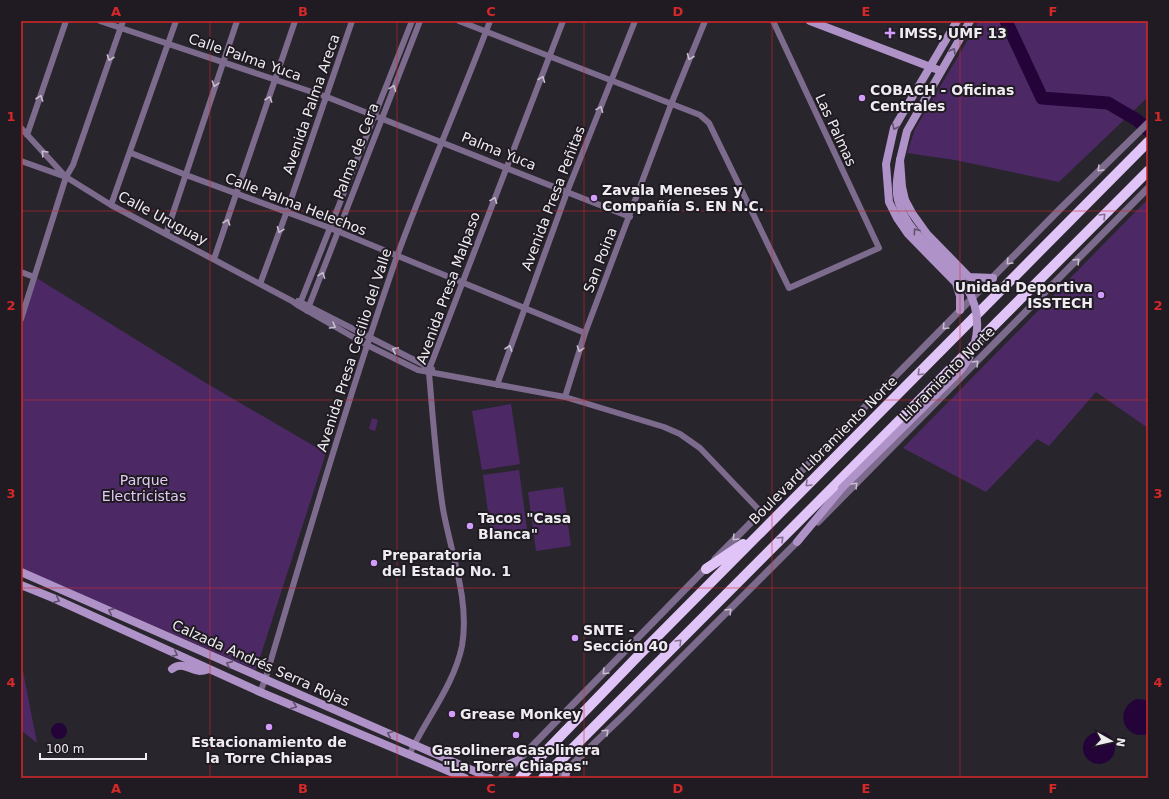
<svg xmlns="http://www.w3.org/2000/svg" width="1169" height="799" viewBox="0 0 1169 799" font-family="'DejaVu Sans',sans-serif">
<style>
.green{fill:#4c2965}
.water{fill:#240338}
.lines{fill:none;stroke-linecap:round;stroke-linejoin:round}
.river{stroke:#240338;stroke-width:13}
.minor{stroke:#7d6b8d;stroke-width:6}
.tertiary{stroke:#7d6b8d;stroke-width:7}
.secondary{stroke:#af92c7;stroke-width:8}
.trunk{stroke:#e0c4f8;stroke-width:10}
.secondary-bridge{stroke:#af92c7;stroke-width:8}
.oneway{stroke:#60516d}
.oneway2{stroke:#c7bfce}
.oneway3{stroke:#80708e}
.grid{fill:none;stroke:#d62828;stroke-width:1;stroke-opacity:0.55}
.poi-dot{fill:#d29cfd;stroke:#201b23;stroke-width:1.5}
.labels{text-anchor:middle;stroke-width:4;stroke-linejoin:round;paint-order:stroke}
.poi-label{font-size:14px;font-weight:bold;fill:#efecf1;stroke:#201b23;text-anchor:start}
.street-label{font-size:14px;fill:#efecf1;stroke:#201b23}
.park-label{font-size:14px;fill:#e0caf3;stroke:#201b23}
.neatline{fill:none;stroke:#d62828;stroke-width:1.5}
.grid-label{font-size:13px;text-anchor:middle;font-weight:bold;fill:#d62828}
</style>
<rect width="100%" height="100%" fill="#29252d"/>
<path class="green" d="M 979,21 L 1148,21 L 1148,97 L 1059,182 L 955,160 L 907,153 L 915,129 Z
M 1148,199 L 1148,428 L 1096,392 L 1049,446 L 1037,439 L 986,492 L 903,448 Z
M 35,277 L 206,383 L 326,453 L 256,670 L 21,568 L 21,319 Z
M 511,404 L 520,464 L 482,470 L 472,411 Z
M 372,418 L 378,420 L 375,431 L 369,429 Z
M 519,470 L 527,529 L 491,534 L 483,475 Z
M 563,487 L 571,546 L 536,551 L 528,492 Z
M 21,661 L 37,743 L 22,731 L 21,728 Z"/>
<path class="water" d="M 1136,699 L 1148,700 L 1148,734 C 1124,741 1113,710 1136,699 Z
M51 731a8 8 0 1 1 16 0a8 8 0 1 1-16 0Z
M1083 748a16 16 0 1 1 32 0a16 16 0 1 1-32 0Z"/>
<g class="lines">
<path class="river" d="M 1006,21 L 1042,98 L 1108,103 L 1137,120 L 1148,130"/>
<path class="minor" d="M 100,21 L 327,97 L 630,217
M 459,21 L 700,115 L 709,123 L 789,288 L 879,248 L 773,21
M 21,128 L 65,176
M 27,135 L 66,21
M 131,153 L 186,175 L 330,228 L 585,333
M 21,161 L 66,177 L 111,205 L 292,301 L 299,306 L 367,345 L 418,370 L 565,397 L 664,427 L 680,434 L 700,448 L 761,512
M 111,205 L 176,21
M 166,234 L 237,21
M 214,259 L 295,21
M 21,272 L 34,277
M 260,284 L 287,211 L 352,21
M 298,301 L 432,369
M 299,306 L 412,21
M 307,311 L 420,21
M 21,319 L 66,177 L 73,165 L 123,21
M 497,385 L 567,192 L 635,21
M 565,397 L 585,333 L 672,102 L 705,21
M 260,692 L 265,680 C 307,539 348,398 396,259 C 425,179 460,101 490,21
M 409,755 C 426,719 454,685 462,646 C 470,600 451,554 443,509 C 436,464 433,418 429,373 L 430,367 L 563,21"/>
<path class="tertiary" d="M 818,522 L 1148,188
M 715,559 L 1061,208 L 1148,123
M 501,778 L 708,566
M 558,778 L 625,714 L 800,539"/>
<path class="secondary" d="M 810,21 L 941,71
M 957,21 L 894,128 L 886,164 L 889,202 L 897,218 L 908,234 L 956,283 L 960,296 L 960,310
M 970,21 L 907,131 L 900,160 L 902,187 L 905,200 L 912,213 L 927,234 L 969,277 L 993,278
M 797,542 L 842,488
M 21,572 L 490,778
M 21,585 L 53,598 L 260,692 L 465,778
M 172,669 C 182,661 189,670 200,671 C 203,671 206,670 209,669
M 475,771 L 502,767 L 519,760
M 565,778 L 567,769"/>
<path class="trunk" d="M 706,569 L 743,544
M 520,778 L 638,656 L 1148,142
M 543,778 L 1148,171"/>
<path class="secondary-bridge" d="M 842,488 L 958,373 C 970,360 976,347 977,329 C 981,268 912,253 898,200 C 895,187 898,173 900,160"/>
</g>
<defs><path id="oneway-chevron" d="M-2-3.5L2.5 0L-2 3.5" fill="none" stroke-width="1.6" stroke-linecap="round" stroke-linejoin="round"/></defs>
<g class="oneway">
<use href="#oneway-chevron" transform="translate(953 51) rotate(-60)"/>
<use href="#oneway-chevron" transform="translate(895 127) rotate(116)"/>
<use href="#oneway-chevron" transform="translate(916 231) rotate(-126)"/>
<use href="#oneway-chevron" transform="translate(57 600) rotate(24)"/>
<use href="#oneway-chevron" transform="translate(111 611) rotate(-156)"/>
<use href="#oneway-chevron" transform="translate(175 654) rotate(25)"/>
<use href="#oneway-chevron" transform="translate(229 664) rotate(-156)"/>
<use href="#oneway-chevron" transform="translate(294 706) rotate(22)"/>
<use href="#oneway-chevron" transform="translate(390 734) rotate(-157)"/>
</g>
<g class="oneway2">
<use href="#oneway-chevron" transform="translate(690 57) rotate(112)"/>
<use href="#oneway-chevron" transform="translate(110 58) rotate(109)"/>
<use href="#oneway-chevron" transform="translate(542 79) rotate(-68)"/>
<use href="#oneway-chevron" transform="translate(215 84) rotate(108)"/>
<use href="#oneway-chevron" transform="translate(393 88) rotate(-69)"/>
<use href="#oneway-chevron" transform="translate(40 98) rotate(-71)"/>
<use href="#oneway-chevron" transform="translate(269 99) rotate(-71)"/>
<use href="#oneway-chevron" transform="translate(600 109) rotate(-69)"/>
<use href="#oneway-chevron" transform="translate(44 153) rotate(-133)"/>
<use href="#oneway-chevron" transform="translate(1100 169) rotate(135)"/>
<use href="#oneway-chevron" transform="translate(494 200) rotate(-69)"/>
<use href="#oneway-chevron" transform="translate(227 222) rotate(-71)"/>
<use href="#oneway-chevron" transform="translate(280 230) rotate(111)"/>
<use href="#oneway-chevron" transform="translate(1077 261) rotate(-46)"/>
<use href="#oneway-chevron" transform="translate(1009 262) rotate(134)"/>
<use href="#oneway-chevron" transform="translate(322 275) rotate(-69)"/>
<use href="#oneway-chevron" transform="translate(333 326) rotate(30)"/>
<use href="#oneway-chevron" transform="translate(945 327) rotate(134)"/>
<use href="#oneway-chevron" transform="translate(509 348) rotate(-71)"/>
<use href="#oneway-chevron" transform="translate(580 349) rotate(108)"/>
<use href="#oneway-chevron" transform="translate(395 350) rotate(-153)"/>
<use href="#oneway-chevron" transform="translate(976 363) rotate(-45)"/>
<use href="#oneway-chevron" transform="translate(855 485) rotate(-45)"/>
<use href="#oneway-chevron" transform="translate(735 538) rotate(134)"/>
<use href="#oneway-chevron" transform="translate(729 611) rotate(-45)"/>
<use href="#oneway-chevron" transform="translate(605 672) rotate(135)"/>
<use href="#oneway-chevron" transform="translate(606 732) rotate(-43)"/>
</g>
<g class="oneway3">
<use href="#oneway-chevron" transform="translate(1103 216) rotate(-45)"/>
<use href="#oneway-chevron" transform="translate(920 373) rotate(135)"/>
<use href="#oneway-chevron" transform="translate(808 484) rotate(135)"/>
<use href="#oneway-chevron" transform="translate(781 539) rotate(-45)"/>
<use href="#oneway-chevron" transform="translate(679 642) rotate(-45)"/>
</g>
<path class="grid" d="M 210,21 L 210,778M 397,21 L 397,778M 584,21 L 584,778M 772,21 L 772,778M 960,21 L 960,778M 21,211 L 1148,211M 21,400 L 1148,400M 21,588 L 1148,588"/>
<g class="poi-dot">
<path d="M888 27h4v4h4v4h-4v4h-4v-4h-4v-4h4z"/>
<circle cx="862" cy="98" r="4"/>
<circle cx="594" cy="198" r="4"/>
<circle cx="1101" cy="295" r="4"/>
<circle cx="470" cy="526" r="4"/>
<circle cx="374" cy="563" r="4"/>
<circle cx="575" cy="638" r="4"/>
<circle cx="452" cy="714" r="4"/>
<circle cx="269" cy="727" r="4"/>
<circle cx="516" cy="735" r="4"/>
</g>
<g class="labels">
<g class="poi-label">
<text x="899" y="38">IMSS, UMF 13</text>
<text x="870" y="95">COBACH - Oficinas<tspan x="870" dy="16">Centrales</tspan></text>
<text x="602" y="195">Zavala Meneses y<tspan x="602" dy="16">Compañía S. EN N.C.</tspan></text>
<text x="1093" y="292" text-anchor="end">Unidad Deportiva<tspan x="1093" dy="16">ISSTECH</tspan></text>
<text x="478" y="523">Tacos "Casa<tspan x="478" dy="16">Blanca"</tspan></text>
<text x="382" y="560">Preparatoria<tspan x="382" dy="16">del Estado No. 1</tspan></text>
<text x="583" y="635">SNTE -<tspan x="583" dy="16">Sección 40</tspan></text>
<text x="460" y="719">Grease Monkey</text>
<text x="269" y="747" text-anchor="middle">Estacionamiento de<tspan x="269" dy="16">la Torre Chiapas</tspan></text>
<text x="516" y="755" text-anchor="middle">GasolineraGasolinera<tspan x="516" dy="16">"La Torre Chiapas"</tspan></text>
</g>
<g class="street-label">
<text transform="translate(245 57) rotate(19)" y="5">Calle Palma Yuca</text>
<text transform="translate(311 104) rotate(-71)" y="5">Avenida Palma Areca</text>
<text transform="translate(836 130) rotate(65)" y="5">Las Palmas</text>
<text transform="translate(356 151) rotate(-69)" y="5">Palma de Cera</text>
<text transform="translate(499 151) rotate(22)" y="5">Palma Yuca</text>
<text transform="translate(553 198) rotate(-69)" y="5">Avenida Presa Peñitas</text>
<text transform="translate(296 204) rotate(21)" y="5">Calle Palma Helechos</text>
<text transform="translate(163 218) rotate(28)" y="5">Calle Uruguay</text>
<text transform="translate(600 260) rotate(-69)" y="5">San Poina</text>
<text transform="translate(448 288) rotate(-70)" y="5">Avenida Presa Malpaso</text>
<text transform="translate(354 350) rotate(-72)" y="5">Avenida Presa Cecilio del Valle</text>
<text transform="translate(947 374) rotate(-45)" y="5">Libramiento Norte</text>
<text transform="translate(823 450) rotate(-45)" y="5">Boulevard Libramiento Norte</text>
<text transform="translate(261 663) rotate(24)" y="5">Calzada Andrés Serra Rojas</text>
</g>
<g class="park-label">
<text x="144" y="485">Parque<tspan x="144" dy="16">Electricistas</tspan></text>
</g>
</g>
<rect width="1169" height="799" fill="none" stroke="#201b23" stroke-width="44"/>
<g transform="translate(1111 741) rotate(98)" stroke="#201b23" stroke-width="3" paint-order="stroke">
<path d="M0-3L7 15L0 10L-7 15Z" fill="#efecf1"/>
<text y="-6" font-size="11" font-weight="bold" text-anchor="middle" fill="#efecf1">N</text>
</g>
<path d="M40 753v6h106v-6" fill="none" stroke="#efecf1" stroke-width="2"/>
<text x="46" y="753" font-size="12" fill="#efecf1" stroke="#201b23" stroke-width="3" paint-order="stroke">100 m</text>
<rect x="22" y="22" width="1125" height="755" class="neatline"/>
<g class="grid-label">
<text x="116" y="16">A</text>
<text x="303" y="16">B</text>
<text x="491" y="16">C</text>
<text x="678" y="16">D</text>
<text x="866" y="16">E</text>
<text x="1053" y="16">F</text>
<text x="11" y="121">1</text>
<text x="1158" y="121">1</text>
<text x="11" y="310">2</text>
<text x="1158" y="310">2</text>
<text x="11" y="498">3</text>
<text x="1158" y="498">3</text>
<text x="11" y="687">4</text>
<text x="1158" y="687">4</text>
<text x="116" y="793">A</text>
<text x="303" y="793">B</text>
<text x="491" y="793">C</text>
<text x="678" y="793">D</text>
<text x="866" y="793">E</text>
<text x="1053" y="793">F</text>
</g>
</svg>
